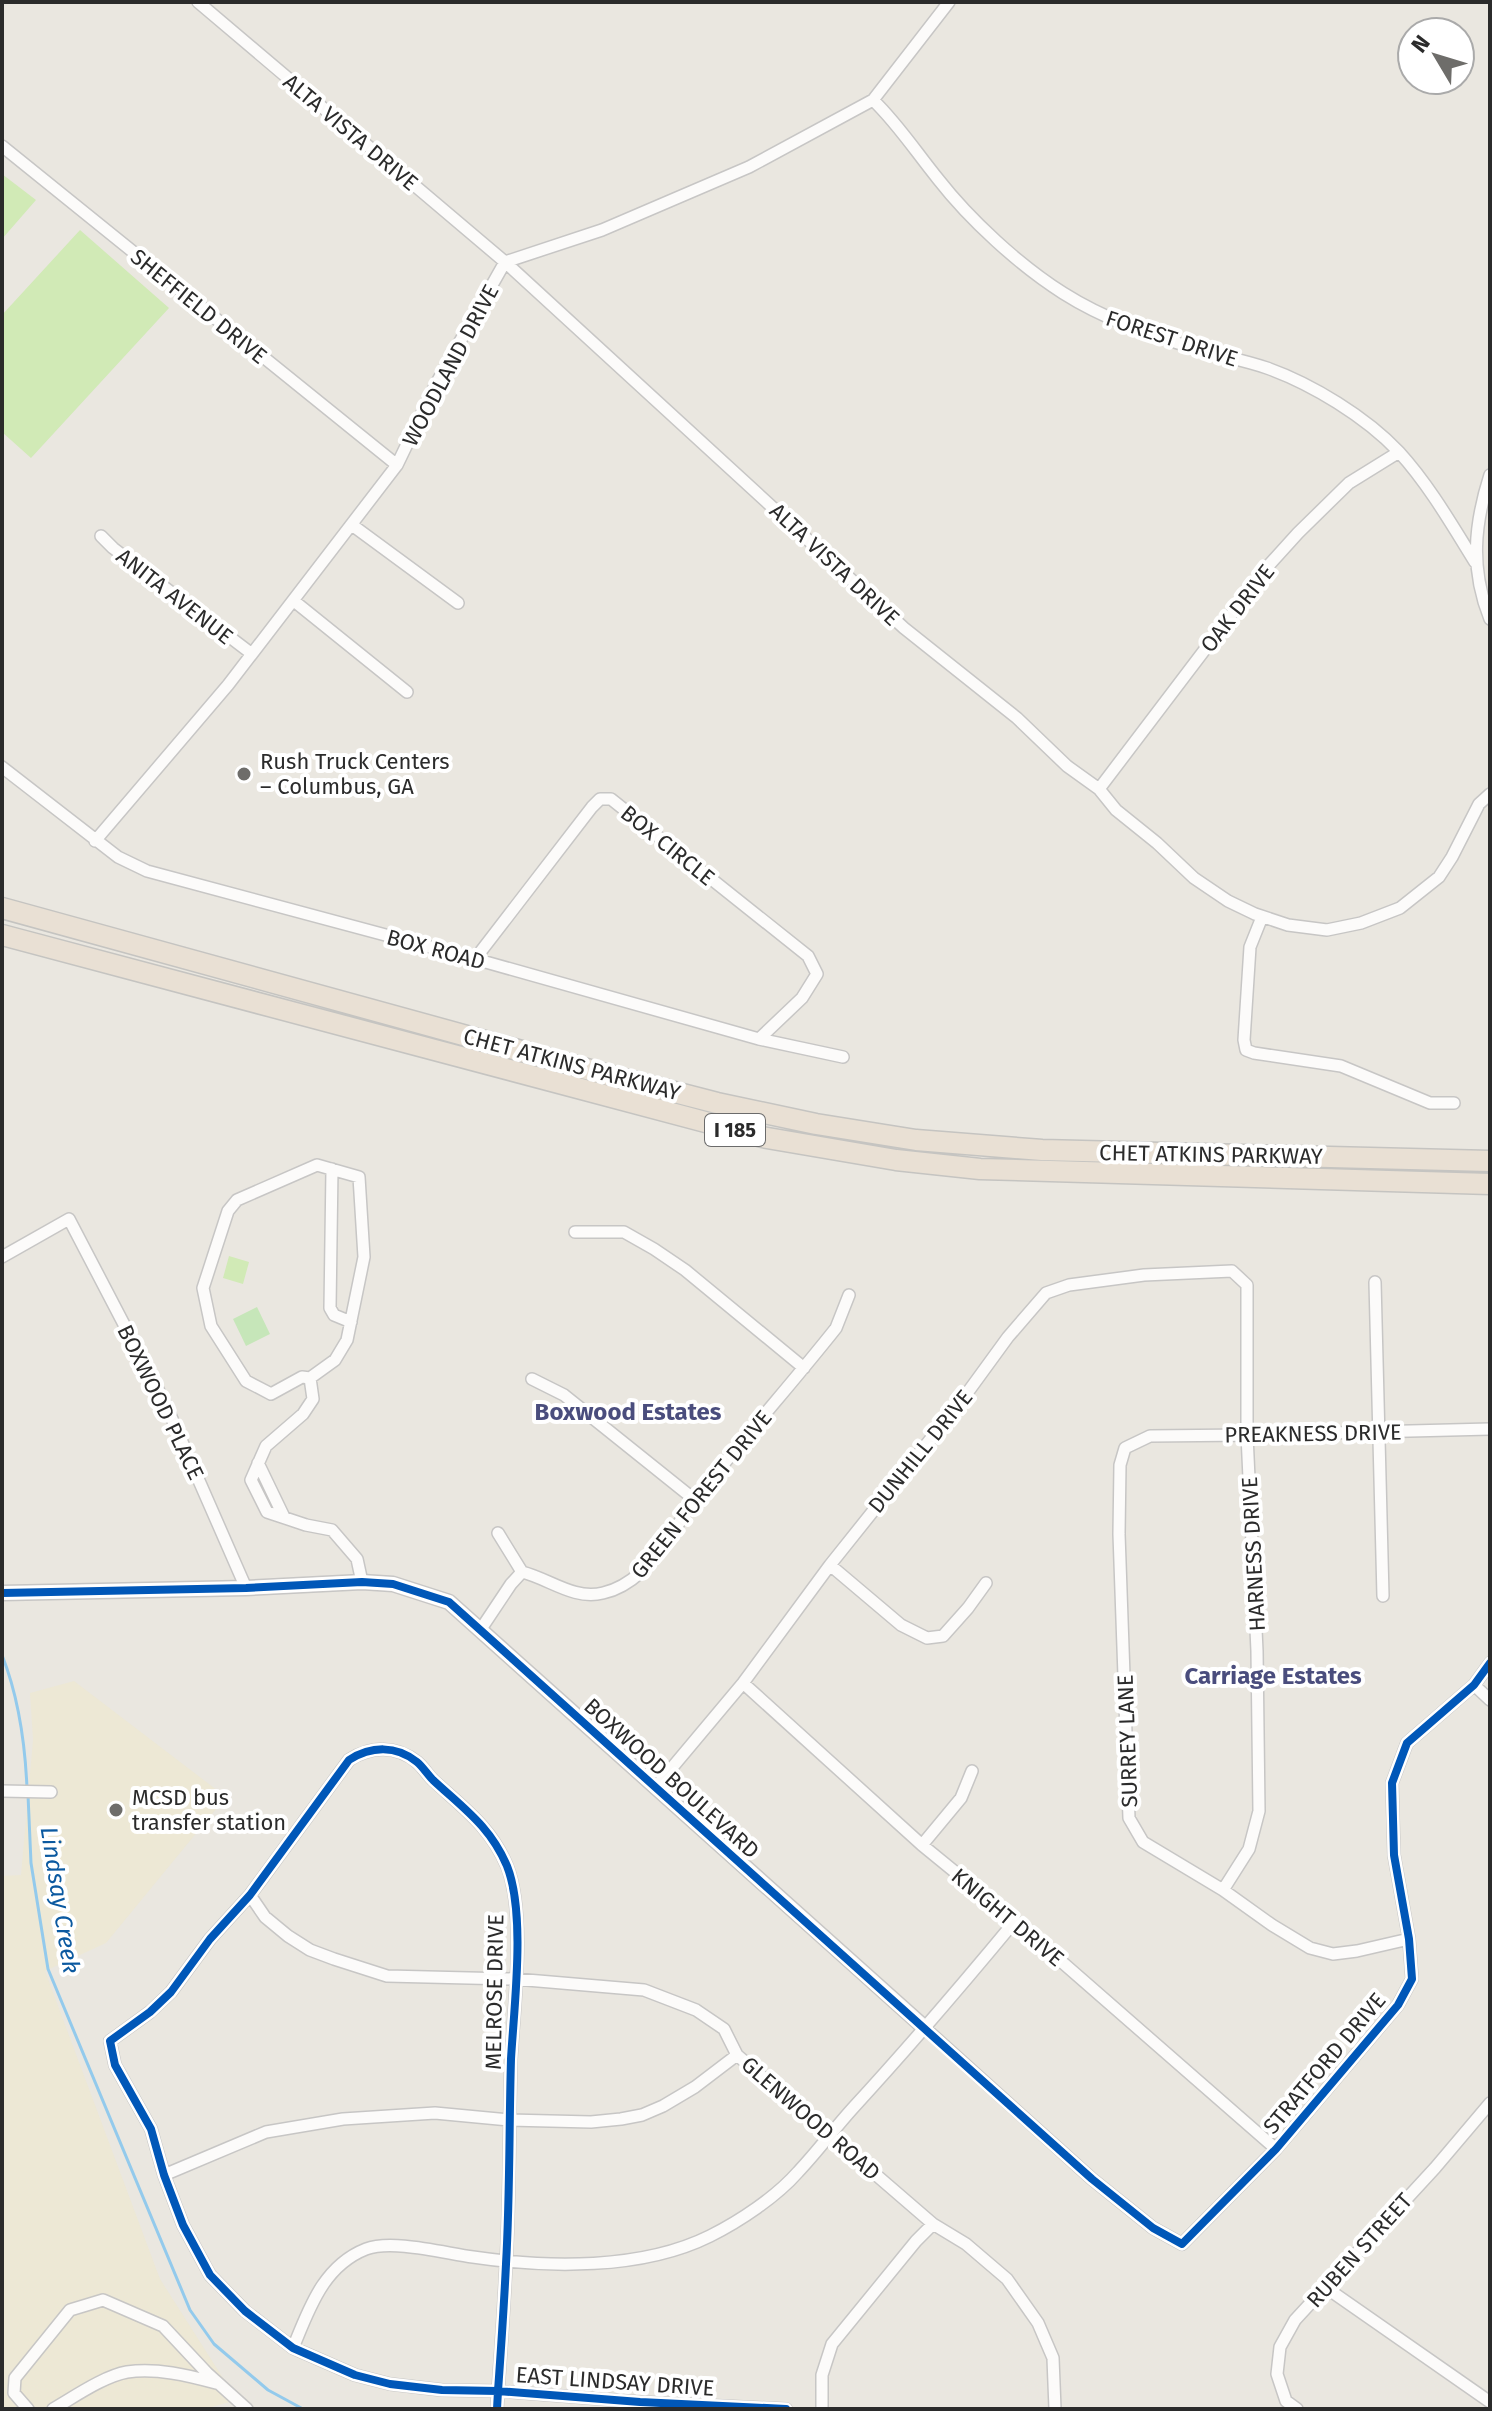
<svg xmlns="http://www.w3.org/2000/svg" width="1492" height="2411" viewBox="0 0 1492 2411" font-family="'Fira Sans',sans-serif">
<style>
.education{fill:#ede8d5}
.green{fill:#c6e6b9}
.pitch{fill:#d1eab6}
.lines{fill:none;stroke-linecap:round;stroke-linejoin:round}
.stream{stroke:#93caec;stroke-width:3}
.minor-casing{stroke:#c7c6c5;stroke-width:14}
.tertiary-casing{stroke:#c7c6c5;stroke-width:17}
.motorway-casing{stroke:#c5c4c1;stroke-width:23}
.minor{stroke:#fcfbfa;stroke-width:11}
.tertiary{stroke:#fcfbfa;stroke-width:14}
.motorway{stroke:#e9e0d4;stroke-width:20}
.cycleway-casing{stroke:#fff;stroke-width:13}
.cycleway{stroke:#0057b8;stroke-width:8}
.poi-dot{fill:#6e6d6a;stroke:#fff;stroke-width:3}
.labels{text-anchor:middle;stroke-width:8;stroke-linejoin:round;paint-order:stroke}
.shield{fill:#fff;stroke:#6b6b6b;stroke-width:2}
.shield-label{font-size:20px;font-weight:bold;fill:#2b2b2b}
.street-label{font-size:22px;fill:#2b2b2b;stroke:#fff}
.poi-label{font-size:22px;fill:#2b2b2b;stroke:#fff;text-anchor:start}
.neighbourhood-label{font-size:24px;font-weight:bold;fill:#4a4d7d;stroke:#fff}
.water-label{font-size:24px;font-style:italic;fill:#0b59a0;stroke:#fff}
</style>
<rect width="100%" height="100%" fill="#eae7e0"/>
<path class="education" d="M 74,1681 L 226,1797 L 106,1943 L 45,1971 L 160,2279 L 237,2400 L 204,2409 L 2,2409 L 2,1876 L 21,1875 L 33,1740 L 30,1693 Z"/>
<path class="green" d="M 257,1307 L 270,1334 L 246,1346 L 233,1319 Z"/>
<path class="pitch" d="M 2,174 L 36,200 L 2,239 Z
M 80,230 L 169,308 L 31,458 L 2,432 L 2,315 Z
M 229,1256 L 249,1262 L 243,1284 L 223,1278 Z"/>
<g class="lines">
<path class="stream" d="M 2,1655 C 19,1698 25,1742 27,1788
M 28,1795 L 31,1863 L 48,1969 L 190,2310 L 214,2344 L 268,2390 L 303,2409"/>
<g class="minor-casing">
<path id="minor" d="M 198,2 L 505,262 L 904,628 L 1017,718 L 1067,766 L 1099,789 L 1116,810 L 1157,843 L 1194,878 L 1228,901 L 1255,914 L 1288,925 L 1327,930 L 1361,923 L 1400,908 L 1439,877 L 1452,857 L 1479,804 L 1490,794
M 873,100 C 898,124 916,152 938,179 C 970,220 1019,265 1063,293 C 1104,319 1150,335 1197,349 C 1220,356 1244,360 1267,368 C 1312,384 1366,417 1399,452 C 1429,485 1452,525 1475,562
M 2,146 L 397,465
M 1490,475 C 1474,525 1470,569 1490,619
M 352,525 L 458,603
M 101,536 L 113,548 L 252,654
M 294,601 L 407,692
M 2,767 L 118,857 L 147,871 L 475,959 L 759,1039 L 802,998 L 817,974 L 808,956 L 611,799 L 600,799 L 592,807 L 475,959
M 1099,789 L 1269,565 L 1298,533 L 1349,483 L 1399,452
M 95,841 L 228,685 L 397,465 L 436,384 L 505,262 L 602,230 L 749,167 L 873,100 L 949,2
M 1262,917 L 1250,947 L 1244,1040 L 1246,1050 L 1254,1053 L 1341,1066 L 1430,1103 L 1454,1103
M 759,1039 L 843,1057
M 317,1165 L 359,1177 L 364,1257 L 347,1340 L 335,1360 L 310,1378 L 302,1377 L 271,1394 L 246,1381 L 211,1326 L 203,1288 L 228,1211 L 237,1200 Z
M 332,1169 L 330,1308 L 334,1315 L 351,1322
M 575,1232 L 624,1232 L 654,1249 L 685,1270 L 804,1368
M 2,1257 L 69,1219 L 165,1403 L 246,1588
M 1375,1282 L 1383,1596
M 310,1378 L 313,1399 L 303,1414 L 266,1446 L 251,1480 L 267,1512 L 306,1525 L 332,1530 L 357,1559 L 362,1582
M 532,1379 L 564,1395 L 695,1500
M 258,1463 L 284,1517
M 498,1533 L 522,1572
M 830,1565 L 901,1625 L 927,1638 L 943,1636 L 968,1608 L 986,1583
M 522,1572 C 550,1579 573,1600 603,1593 C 617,1590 630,1582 641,1572 C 663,1550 677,1524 696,1499 C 741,1440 791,1385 836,1328 L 849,1295
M 481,1629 L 511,1584 L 522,1572
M 743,1683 L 922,1845 L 1015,1921 L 1276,2149
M 1474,1685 L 1490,1700
M 655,1788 L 743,1683 L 830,1565 L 965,1396 L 1008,1337 L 1046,1293 L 1069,1285 L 1144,1275 L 1232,1271 L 1247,1285 L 1247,1435 L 1257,1651 L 1259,1811 L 1249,1849 L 1223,1890
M 2,1791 L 51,1792
M 922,1845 L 961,1798 L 972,1771
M 250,1895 L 265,1917 L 288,1936 L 310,1950 L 334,1959 L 387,1976 L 515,1979 L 644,1990 L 696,2010 L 724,2029 L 737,2055 L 933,2224 L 966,2244 L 1007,2279 L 1038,2323 L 1053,2358 L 1055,2409
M 1409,1939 L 1357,1951 L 1333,1954 L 1310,1948 L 1272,1925 L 1223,1890 L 1143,1842 L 1129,1818 L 1119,1534 L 1120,1465 L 1125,1448 L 1150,1436 L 1247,1435 L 1490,1429
M 926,2029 L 1092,2179 L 1153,2228 L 1182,2244 L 1276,2149 L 1398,2005 L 1412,1979 L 1409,1939 L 1394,1855 L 1392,1783 L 1407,1743 L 1474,1685 L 1490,1663
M 164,2175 L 266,2132 L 343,2119 L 435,2113 L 509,2120 L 591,2122 L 621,2119 L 642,2115 L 663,2106 L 695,2087 L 737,2055
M 1325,2287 L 1490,2402
M 293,2348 C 309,2309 323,2266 366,2249 C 392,2239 444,2253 473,2257 C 547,2268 642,2270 710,2236 C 740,2221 776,2197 798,2172 C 817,2152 834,2129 853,2108 C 909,2047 962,1985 1015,1921
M 28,2409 L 14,2393 L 15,2378 L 70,2310 L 103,2300 L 163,2326 L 207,2373 L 247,2409
M 53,2409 C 74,2397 104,2376 127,2372 C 157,2368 187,2375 216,2383
M 497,2409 L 498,2391 C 501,2349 504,2307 506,2264 C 510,2196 509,2127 511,2059 C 514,2006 526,1914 507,1866 C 490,1826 463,1808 433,1780 C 427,1774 423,1767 417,1762 C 396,1745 371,1746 349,1760 L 250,1895 L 210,1939 L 171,1992 L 150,2012 L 110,2041 L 115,2065 L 151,2129 L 164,2175 L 183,2225 L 210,2275 L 245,2311 L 293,2348 L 355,2375 L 390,2384 L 442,2390 L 498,2391 L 640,2402 L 786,2409
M 822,2409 L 822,2375 L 832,2344 L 916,2241 L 933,2224
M 1297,2409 L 1286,2401 L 1277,2374 L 1280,2347 L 1295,2320 L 1435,2168 L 1490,2103"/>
</g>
<g class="tertiary-casing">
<path id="tertiary" d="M 2,1593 L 246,1588 L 362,1582 L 393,1584 L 449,1602 L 926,2029"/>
</g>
<g class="motorway-casing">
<path id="motorway" d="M 2,908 L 605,1074 L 717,1103 L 816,1124 L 916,1140 L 1042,1150 L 1490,1161
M 2,935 L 762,1137 L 896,1160 L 980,1169 L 1490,1184"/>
</g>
<use href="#minor" class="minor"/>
<use href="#tertiary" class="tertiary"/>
<use href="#motorway" class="motorway"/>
<g class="cycleway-casing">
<path id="cycleway" d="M 2,1593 L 246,1588 L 362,1582 L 393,1584 L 449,1602 L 1092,2179 L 1153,2228 L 1182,2244 L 1276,2149 L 1398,2005 L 1412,1979 L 1409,1939 L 1394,1855 L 1392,1783 L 1407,1743 L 1474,1685 L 1490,1663
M 497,2409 L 498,2391 C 501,2349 504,2307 506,2264 C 510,2196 509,2127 511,2059 C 514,2006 526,1914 507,1866 C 490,1826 463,1808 433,1780 C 427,1774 423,1767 417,1762 C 396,1745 371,1746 349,1760 L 250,1895 L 210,1939 L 171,1992 L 150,2012 L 110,2041 L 115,2065 L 151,2129 L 164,2175 L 183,2225 L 210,2275 L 245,2311 L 293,2348 L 355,2375 L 390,2384 L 442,2390 L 498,2391 L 640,2402 L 786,2409"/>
</g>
<use href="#cycleway" class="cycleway"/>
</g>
<g class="poi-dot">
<circle cx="244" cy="774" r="8"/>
<circle cx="116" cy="1810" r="8"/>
</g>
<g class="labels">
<rect class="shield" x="705" y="1114" width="60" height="32" rx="6"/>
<g class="shield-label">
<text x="735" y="1137">I 185</text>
</g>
<g class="street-label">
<text transform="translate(351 132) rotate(40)" y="8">ALTA VISTA DRIVE</text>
<text transform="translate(199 306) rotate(39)" y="8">SHEFFIELD DRIVE</text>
<text transform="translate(1172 338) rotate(18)" y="8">FOREST DRIVE</text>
<text transform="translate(450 365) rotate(-62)" y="8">WOODLAND DRIVE</text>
<text transform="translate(835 564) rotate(43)" y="8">ALTA VISTA DRIVE</text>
<text transform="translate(175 596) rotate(38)" y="8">ANITA AVENUE</text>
<text transform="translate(1237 608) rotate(-52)" y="8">OAK DRIVE</text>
<text transform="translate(668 845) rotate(39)" y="8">BOX CIRCLE</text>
<text transform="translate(436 949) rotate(15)" y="8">BOX ROAD</text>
<text transform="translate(572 1064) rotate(15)" y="8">CHET ATKINS PARKWAY</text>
<text transform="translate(1211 1154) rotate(1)" y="8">CHET ATKINS PARKWAY</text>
<text transform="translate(161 1402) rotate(64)" y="8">BOXWOOD PLACE</text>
<text transform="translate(1313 1433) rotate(-1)" y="8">PREAKNESS DRIVE</text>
<text transform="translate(920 1451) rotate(-51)" y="8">DUNHILL DRIVE</text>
<text transform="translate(701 1494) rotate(-51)" y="8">GREEN FOREST DRIVE</text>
<text transform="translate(1253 1554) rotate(-93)" y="8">HARNESS DRIVE</text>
<text transform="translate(1127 1741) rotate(-92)" y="8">SURREY LANE</text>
<text transform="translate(672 1778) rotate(42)" y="8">BOXWOOD BOULEVARD</text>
<text transform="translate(1008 1917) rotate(40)" y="8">KNIGHT DRIVE</text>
<text transform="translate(494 1992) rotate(-89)" y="8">MELROSE DRIVE</text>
<text transform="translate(1324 2063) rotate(-50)" y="8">STRATFORD DRIVE</text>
<text transform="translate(811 2118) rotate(41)" y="8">GLENWOOD ROAD</text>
<text transform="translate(1359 2250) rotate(-48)" y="8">RUBEN STREET</text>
<text transform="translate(615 2381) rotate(4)" y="8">EAST LINDSAY DRIVE</text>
</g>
<g class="poi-label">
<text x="260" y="769">Rush Truck Centers<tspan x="260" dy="25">– Columbus, GA</tspan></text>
<text x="132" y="1805">MCSD bus<tspan x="132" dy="25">transfer station</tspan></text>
</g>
<g class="neighbourhood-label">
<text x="628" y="1420">Boxwood Estates</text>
<text x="1273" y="1684">Carriage Estates</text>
</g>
<g class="water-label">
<text transform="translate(60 1900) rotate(81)" y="8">Lindsay Creek</text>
</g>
</g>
<rect width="1492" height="2411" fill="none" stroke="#2b2b2b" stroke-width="8"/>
<g transform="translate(1436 56) rotate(308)"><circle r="38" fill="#ffffff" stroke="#aaaaaa" stroke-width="2"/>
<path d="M0-6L14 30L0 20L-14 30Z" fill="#6e6d6a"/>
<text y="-12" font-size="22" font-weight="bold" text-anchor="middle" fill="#2b2b2b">N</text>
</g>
</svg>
